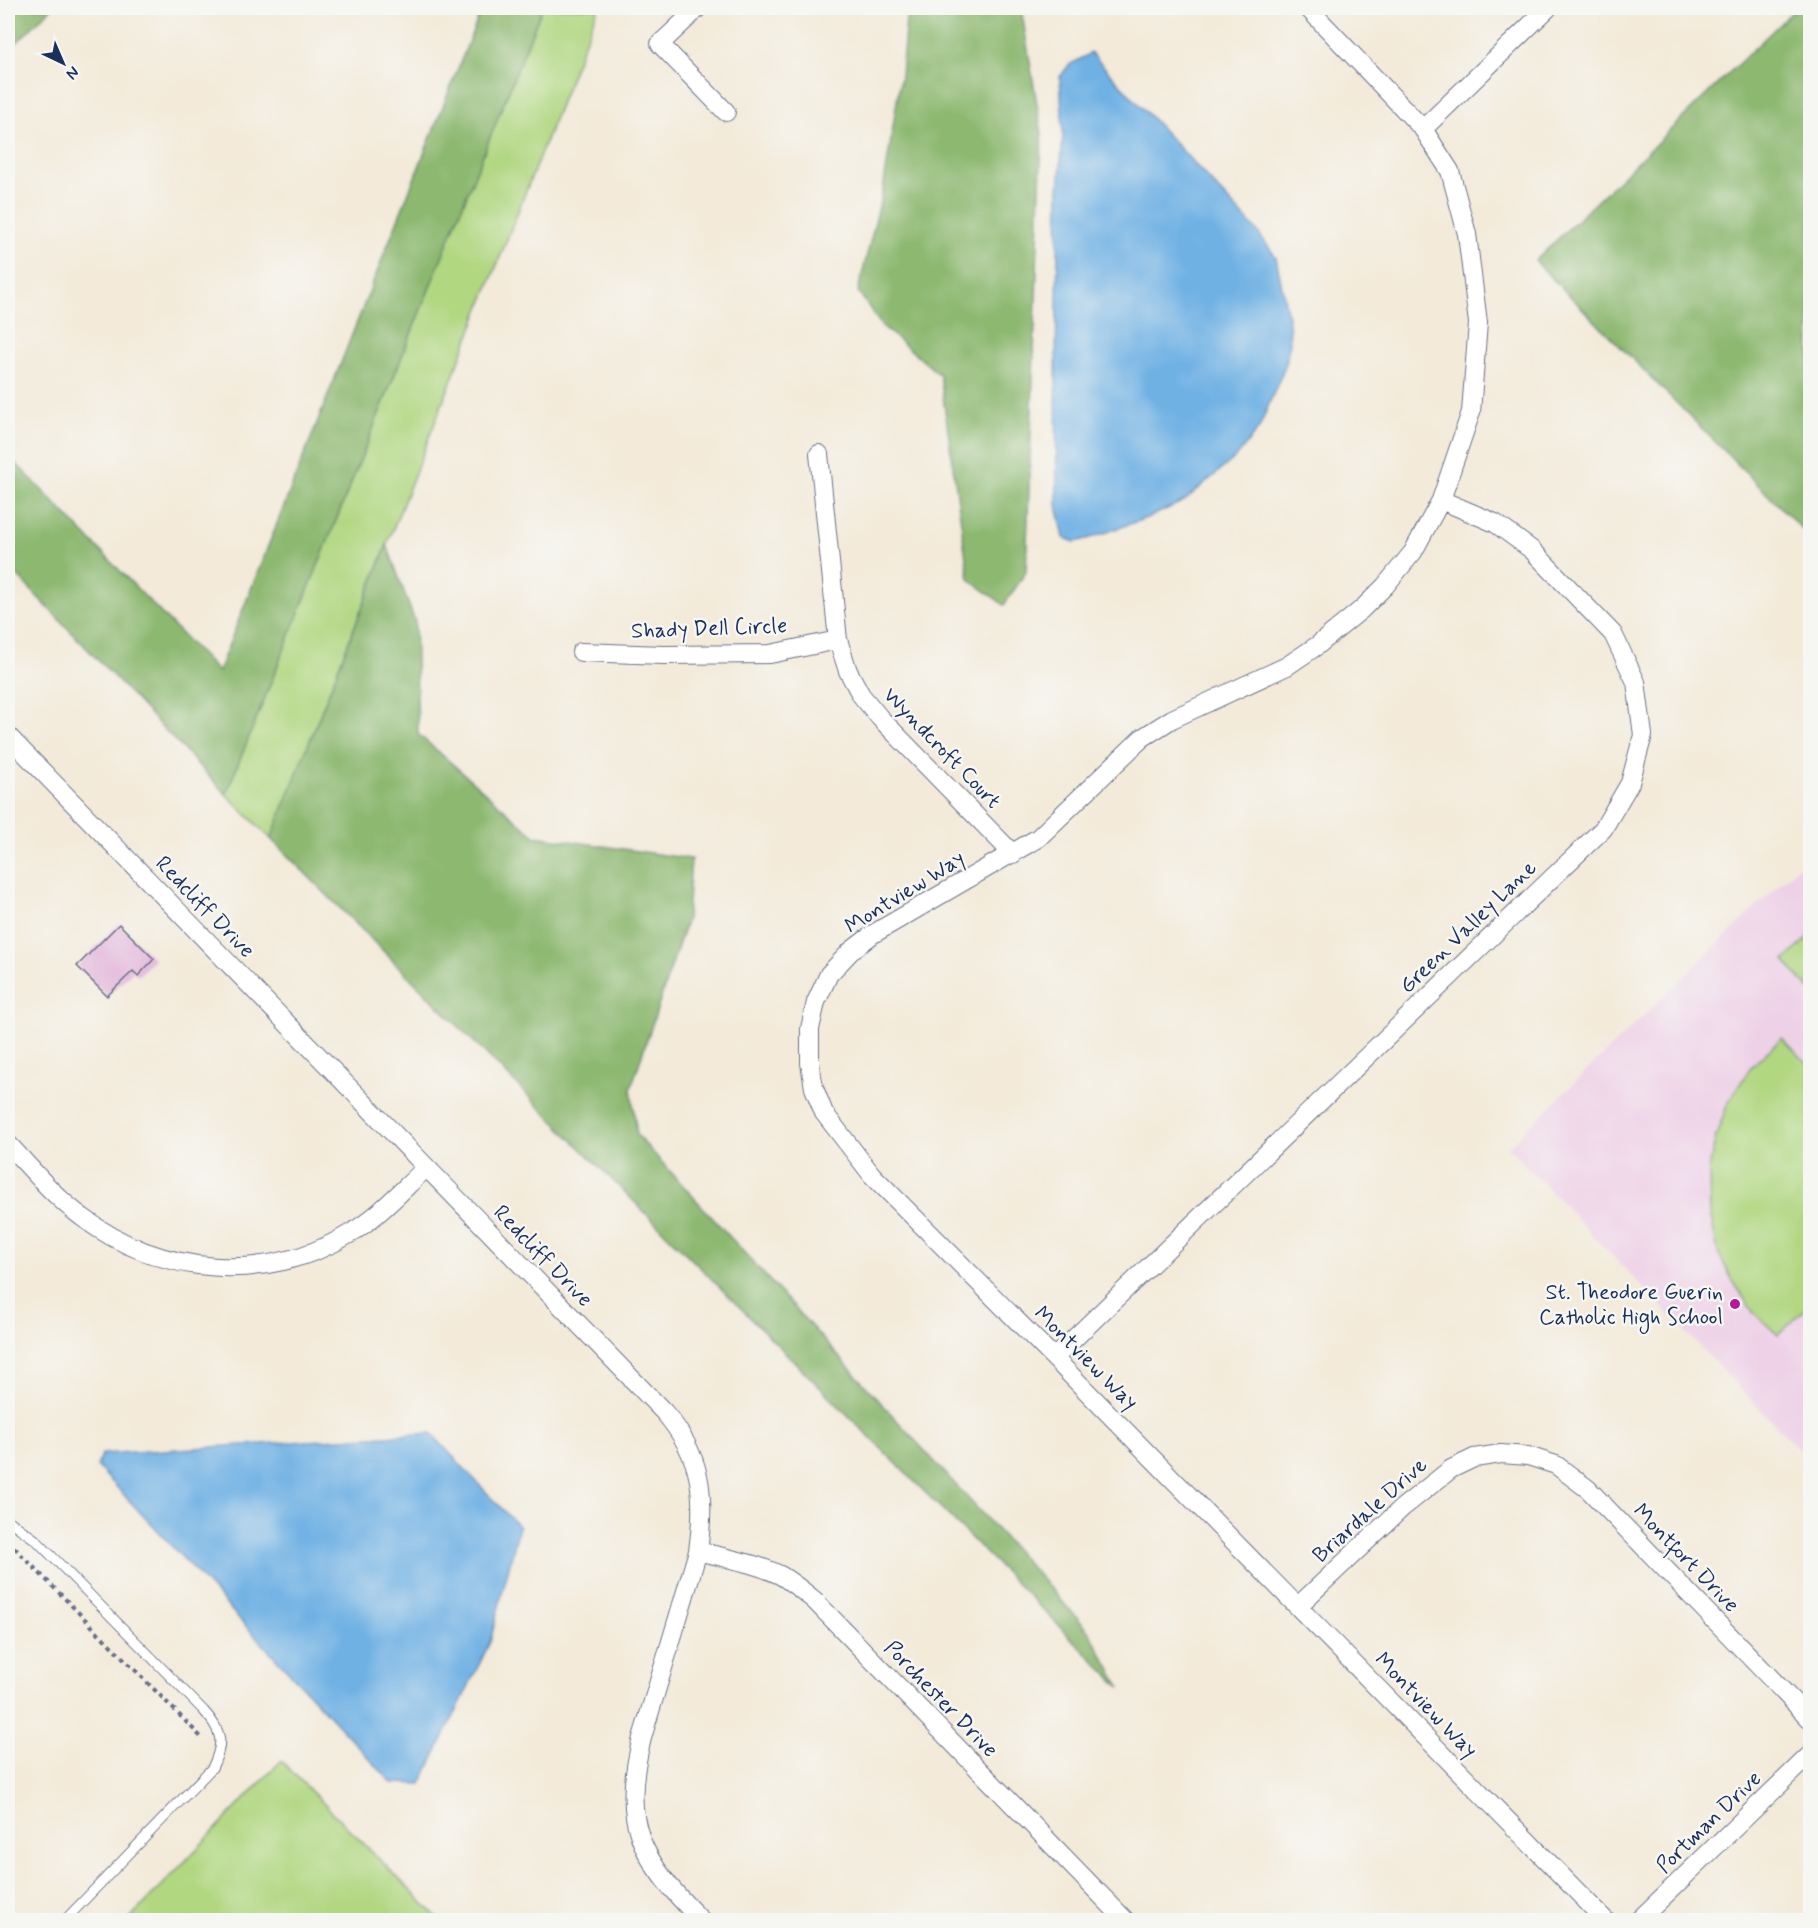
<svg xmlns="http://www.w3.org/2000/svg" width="1818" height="1928" viewBox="0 0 1818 1928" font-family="Mynerve,sans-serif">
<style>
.built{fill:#eed0e7}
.green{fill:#b1d781;stroke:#668370;stroke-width:1.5}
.forest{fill:#8cb86f;stroke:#547466;stroke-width:1.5}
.water{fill:#6fb1e4;stroke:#4570a1;stroke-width:1.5}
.building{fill:#dfabd7}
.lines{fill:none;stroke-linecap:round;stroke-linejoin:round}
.lane-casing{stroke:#677089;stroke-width:11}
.street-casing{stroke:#677089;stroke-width:20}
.path{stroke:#677089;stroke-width:4;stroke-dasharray:4.5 4.5;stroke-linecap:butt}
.lane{stroke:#fff;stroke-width:9}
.street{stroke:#fff;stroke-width:18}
.poi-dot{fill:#b5179e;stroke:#f6f6f2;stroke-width:2}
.labels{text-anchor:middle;stroke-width:5;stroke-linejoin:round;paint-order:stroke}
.street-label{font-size:22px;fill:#1b2f5e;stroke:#f6f6f2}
.poi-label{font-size:22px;fill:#1b2f5e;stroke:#f6f6f2;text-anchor:end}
</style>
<rect width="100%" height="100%" fill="#f6f6f2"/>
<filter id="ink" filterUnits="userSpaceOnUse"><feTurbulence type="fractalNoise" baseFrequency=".0167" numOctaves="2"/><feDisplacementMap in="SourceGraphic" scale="12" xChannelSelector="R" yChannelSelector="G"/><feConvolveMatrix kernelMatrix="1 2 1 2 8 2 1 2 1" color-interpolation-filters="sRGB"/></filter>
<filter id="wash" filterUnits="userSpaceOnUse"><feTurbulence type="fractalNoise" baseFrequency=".008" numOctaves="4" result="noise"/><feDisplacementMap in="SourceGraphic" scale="24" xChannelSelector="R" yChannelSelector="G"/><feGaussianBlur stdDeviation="1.35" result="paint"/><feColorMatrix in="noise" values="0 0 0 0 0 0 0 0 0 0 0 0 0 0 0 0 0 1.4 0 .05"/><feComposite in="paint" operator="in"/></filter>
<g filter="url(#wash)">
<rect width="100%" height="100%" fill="#f3ead9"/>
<path class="built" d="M 1810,855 L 1810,1461 L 1508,1147 Z"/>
<path class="green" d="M 542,8 L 598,8 L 271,839 L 226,794 Z
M 1810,936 L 1810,989 L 1784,961 Z
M 1782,1038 L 1810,1066 L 1810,1305 L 1778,1335 L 1753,1312 L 1733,1281 L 1718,1252 L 1710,1212 L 1709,1168 L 1716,1136 L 1728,1103 L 1750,1068 Z
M 281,1761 L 440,1920 L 129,1920 Z"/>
<path class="forest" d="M 8,8 L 52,8 L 8,51 Z
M 482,8 L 542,8 L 226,794 L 8,566 L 8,455 L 218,672 Z
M 907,8 L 1021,8 L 1042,134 L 1026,572 L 1004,605 L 969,579 L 940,375 L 881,325 L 858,291 L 883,190 L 901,75 Z
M 1796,8 L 1810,8 L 1810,537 L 1535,261 Z
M 387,545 L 415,622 L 418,734 L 535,836 L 691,859 L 687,919 L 631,1088 L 637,1135 L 1089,1631 L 1121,1688 L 271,839 Z"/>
<path class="water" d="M 1091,53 L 1257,231 L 1276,257 L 1289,322 L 1290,343 L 1285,366 L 1259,428 L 1237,456 L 1184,501 L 1152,516 L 1091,538 L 1075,542 L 1064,538 L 1057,505 L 1056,363 L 1059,190 L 1063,134 L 1060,77 L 1069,65 Z
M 431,1433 L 519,1527 L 490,1642 L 421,1784 L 392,1783 L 97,1466 L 102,1454 Z"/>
<g id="blocks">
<path class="building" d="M 119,924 L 154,959 L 138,976 L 133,971 L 107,996 L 77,966 Z"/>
</g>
</g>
<g filter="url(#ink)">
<use href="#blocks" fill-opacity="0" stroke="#677089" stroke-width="1.5"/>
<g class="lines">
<g class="lane-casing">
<path id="lane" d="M 8,1520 L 36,1540 L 204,1711 C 223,1732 224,1743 212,1768 L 65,1920"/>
</g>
<g class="street-casing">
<path id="street" d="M 698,8 L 660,44 L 726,112
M 1308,8 L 1423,129 L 1450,171 L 1467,234 L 1478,323 L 1471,412 L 1441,500 L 1413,552 L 1385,586 L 1362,609 L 1318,645 L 1287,666 L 1172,719 L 1142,738 L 1038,838 L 873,934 L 851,951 L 829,974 L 816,1002 L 810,1029 L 810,1063 L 814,1088 L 824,1113 L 872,1175 L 1054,1358 L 1605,1920
M 1423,129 L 1548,8
M 819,454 L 838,640 L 848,671 L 861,695 L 880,718 L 1013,854
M 581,652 L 663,655 L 770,654 L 838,640
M 8,736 L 664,1412 C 702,1456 706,1495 698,1551 L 642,1738 C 620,1824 641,1860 701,1920
M 8,1144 C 31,1168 54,1197 82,1217 C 159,1276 267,1285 351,1233 C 379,1216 402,1190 426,1168
M 1054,1358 L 1603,829 L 1630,783 L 1643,735 L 1636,682 L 1613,634 L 1532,550 L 1495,523 L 1441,500
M 698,1551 C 725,1558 755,1563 780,1575 C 792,1582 803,1591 814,1600 L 1125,1920
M 1298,1606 L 1402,1508 L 1451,1469 L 1474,1458 L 1501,1454 L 1528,1456 L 1556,1465 L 1588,1489 L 1810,1719
M 1639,1920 L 1810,1755"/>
</g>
<path class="path" d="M 8,1541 L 202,1738"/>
<use href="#lane" class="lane"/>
<use href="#street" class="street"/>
</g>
</g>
<circle class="poi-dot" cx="1735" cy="1304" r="6"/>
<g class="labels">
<g class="street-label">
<text transform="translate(709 627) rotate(-2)" y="8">Shady Dell Circle</text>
<text transform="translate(943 747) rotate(46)" y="8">Wyndcroft Court</text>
<text transform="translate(904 891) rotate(-32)" y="8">Montview Way</text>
<text transform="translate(206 906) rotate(46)" y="8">Redcliff Drive</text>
<text transform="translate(1467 926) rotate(-44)" y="8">Green Valley Lane</text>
<text transform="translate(544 1255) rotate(46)" y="8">Redcliff Drive</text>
<text transform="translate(1087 1357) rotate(45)" y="8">Montview Way</text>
<text transform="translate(1369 1509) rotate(-42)" y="8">Briardale Drive</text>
<text transform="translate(1687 1557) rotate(46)" y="8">Montfort Drive</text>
<text transform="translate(942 1698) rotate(46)" y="8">Porchester Drive</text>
<text transform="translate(1427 1704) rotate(46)" y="8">Montview Way</text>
<text transform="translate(1708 1821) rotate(-44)" y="8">Portman Drive</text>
</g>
<g class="poi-label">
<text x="1723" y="1299">St. Theodore Guerin<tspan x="1723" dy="25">Catholic High School</tspan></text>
</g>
</g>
<rect width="1818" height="1928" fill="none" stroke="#f6f6f2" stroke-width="30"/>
<g transform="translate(63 63) rotate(136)" stroke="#f6f6f2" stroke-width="4.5" paint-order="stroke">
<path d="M0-4.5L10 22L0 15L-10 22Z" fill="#1b2f5e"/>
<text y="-9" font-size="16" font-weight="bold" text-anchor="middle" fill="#1b2f5e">N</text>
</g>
</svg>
